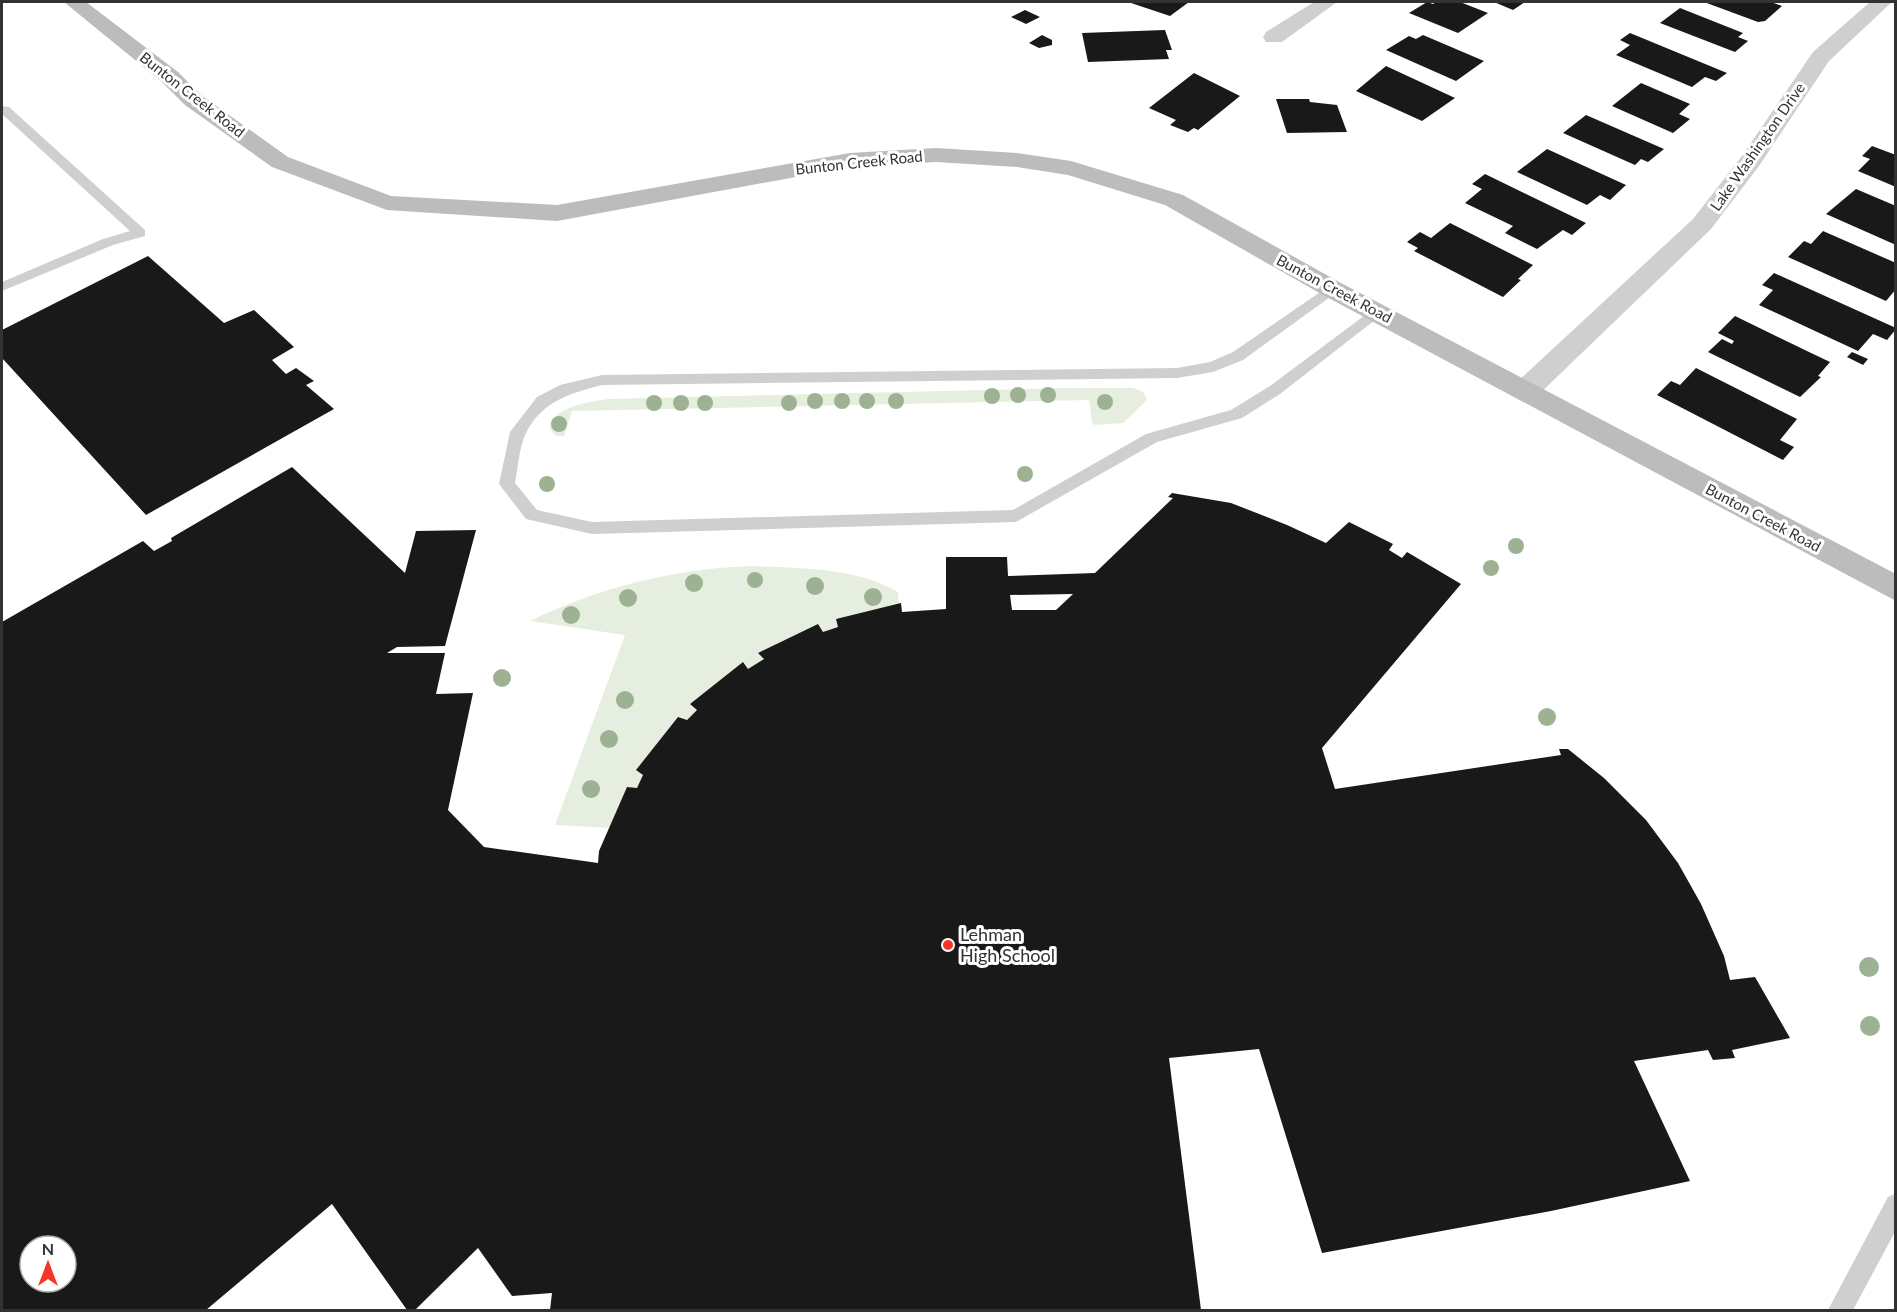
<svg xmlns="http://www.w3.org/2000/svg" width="1897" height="1312" viewBox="0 0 1897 1312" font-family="Lato,sans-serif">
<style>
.green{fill:#e6efdf}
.building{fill:#191919;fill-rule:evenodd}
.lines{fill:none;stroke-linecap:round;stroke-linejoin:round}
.lane{fill:#cfcfcf;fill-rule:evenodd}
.street{fill:#cfcfcf;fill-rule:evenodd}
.secondary{fill:#bcbcbc;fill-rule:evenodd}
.tree{fill:#9db293}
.poi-dot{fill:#f43628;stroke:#fff;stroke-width:2}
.labels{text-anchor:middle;stroke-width:6;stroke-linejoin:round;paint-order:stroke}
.far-street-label{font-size:15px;fill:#323232;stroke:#fff}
.poi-label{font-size:18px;fill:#323232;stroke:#fff;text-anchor:start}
</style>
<rect width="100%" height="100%" fill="#fff"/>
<path class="green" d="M 1066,388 L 1133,388 L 1143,392 L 1147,400 L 1123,423 L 1095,425 L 1092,423 L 1089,400 L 572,411 L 564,436 L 556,436 L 550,429 C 551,407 591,401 609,399 Z
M 751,566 C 798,568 856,567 898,592 L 899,604 L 836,619 L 838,627 L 823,632 L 818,624 L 758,653 L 764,659 L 748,669 L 743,663 L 687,720 L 678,717 L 637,770 L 643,775 L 637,788 L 627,787 L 610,828 L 555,825 L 625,635 L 530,621 C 600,587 673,569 751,566 Z"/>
<path class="building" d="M 1128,2 L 1189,2 L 1170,16 Z
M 1427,2 L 1433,4 L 1436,2 L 1460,2 L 1488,13 L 1458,33 L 1409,13 Z
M 1494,2 L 1525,2 L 1513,10 Z
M 1704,2 L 1771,2 L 1782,6 L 1765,21 L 1758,22 Z
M 1680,8 L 1743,33 L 1738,37 L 1748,41 L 1735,52 L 1660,23 Z
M 1025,10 L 1040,17 L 1026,24 L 1011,17 Z
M 1165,30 L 1172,50 L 1166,50 L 1169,59 L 1088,62 L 1082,33 Z
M 1630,33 L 1727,73 L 1716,81 L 1705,77 L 1692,87 L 1616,55 L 1630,45 L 1620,40 Z
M 1042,35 L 1052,40 L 1052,45 L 1039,48 L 1029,43 Z
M 1423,35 L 1484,61 L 1456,81 L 1386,50 L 1409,36 L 1416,39 Z
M 1386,66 L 1455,98 L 1422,121 L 1356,91 Z
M 1194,73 L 1240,96 L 1198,130 L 1194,128 L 1188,132 L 1170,125 L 1176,120 L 1149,108 Z
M 1641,83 L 1690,104 L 1679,114 L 1690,119 L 1673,133 L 1612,106 Z
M 1276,99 L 1309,99 L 1310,102 L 1337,105 L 1347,132 L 1287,133 Z
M 1586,115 L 1664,149 L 1648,162 L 1641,159 L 1635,165 L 1563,133 Z
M 1872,146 L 1896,155 L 1896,187 L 1858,171 L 1870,159 L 1862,156 Z
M 1547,149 L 1626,185 L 1610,200 L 1600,195 L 1587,205 L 1517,172 Z
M 1485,174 L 1586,223 L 1572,235 L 1563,230 L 1537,249 L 1505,233 L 1513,226 L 1465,203 L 1482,189 L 1472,184 Z
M 1856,189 L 1896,206 L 1896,245 L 1826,214 Z
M 1450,223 L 1533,265 L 1518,279 L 1521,280 L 1503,297 L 1414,251 L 1418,248 L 1407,242 L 1420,232 L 1431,238 Z
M 1823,231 L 1896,263 L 1896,289 L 1886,301 L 1788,257 L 1804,241 L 1811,244 Z
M 148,256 L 224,323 L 254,310 L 294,347 L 272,360 L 286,374 L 296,368 L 314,381 L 306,385 L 334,409 L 146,515 L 2,358 L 2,330 Z
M 1774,273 L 1896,328 L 1896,329 L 1887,340 L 1873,334 L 1858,351 L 1759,305 L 1773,290 L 1762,285 Z
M 1735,316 L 1809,352 L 1830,362 L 1818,376 L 1821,377 L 1800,397 L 1708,352 L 1722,339 L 1732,344 L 1734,341 L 1718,333 Z
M 1852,352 L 1868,359 L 1863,365 L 1847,357 Z
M 1696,368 L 1797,419 L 1780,440 L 1794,447 L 1783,460 L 1657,395 L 1671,381 L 1680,385 Z
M 292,467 L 405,573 L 416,531 L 476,530 L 445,646 L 397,647 L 387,653 L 445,653 L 436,694 L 473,693 L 448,810 L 484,847 L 598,863 L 599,851 L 627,787 L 637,788 L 643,775 L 636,770 L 678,717 L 687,720 L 697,710 L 690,704 L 743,662 L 748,669 L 764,659 L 758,653 L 818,624 L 823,632 L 838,627 L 836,619 L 901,603 L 902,612 L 946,609 L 946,557 L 1007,557 L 1008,576 L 1095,573 L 1173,498 L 1168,497 L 1172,493 L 1231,503 L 1287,525 L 1326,543 L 1349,522 L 1393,544 L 1389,550 L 1402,558 L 1407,552 L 1461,584 L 1322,748 L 1335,789 L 1561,755 L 1559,749 L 1568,749 L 1604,778 L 1646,820 L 1678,863 L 1701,904 L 1724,956 L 1730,980 L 1755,977 L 1790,1038 L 1732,1050 L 1735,1058 L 1713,1060 L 1708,1050 L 1634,1061 L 1690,1181 L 1551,1211 L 1322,1253 L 1259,1049 L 1169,1058 L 1201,1310 L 550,1310 L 552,1293 L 512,1296 L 478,1248 L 415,1310 L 407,1310 L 332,1204 L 206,1310 L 2,1310 L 2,622 L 143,541 L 154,551 L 172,541 L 171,538 ZM 1073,594 L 1056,610 L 1012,610 L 1010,595 ZM 30,1246 L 66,1246 L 66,1282 L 30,1282 Z"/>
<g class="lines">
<path class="lane" d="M 2,106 L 9,107 L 145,230 L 145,236 L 113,245 L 2,291 L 2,282 L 103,239 L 130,231 L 2,114 Z
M 1332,284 L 1337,286 L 1337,292 L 1243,360 L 1213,372 L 1177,378 L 602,385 C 571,393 542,401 526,433 C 519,447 518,468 515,483 L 537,510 L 592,522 L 1013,510 L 1146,434 L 1231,410 L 1270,386 L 1372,310 L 1382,310 L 1384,313 L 1280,394 L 1242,418 L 1157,442 L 1016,522 L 592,534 L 526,519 L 499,484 L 510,432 L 537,397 L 560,385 L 602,375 L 1177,368 L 1210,362 L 1233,352 Z
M 1896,1193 L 1896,1230 L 1853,1310 L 1828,1310 L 1888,1197 Z"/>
<path class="street" d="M 1314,2 L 1337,2 L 1282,42 L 1266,42 L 1263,37 L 1266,32 Z
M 1870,2 L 1892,2 L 1829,61 L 1759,166 L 1711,229 L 1536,397 L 1526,400 L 1516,397 L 1512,390 L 1516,383 L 1693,219 L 1742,156 L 1813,52 Z"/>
<path class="secondary" d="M 64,2 L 86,2 L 178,72 L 201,95 L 288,157 L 391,196 L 557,205 L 850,153 L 936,148 L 1017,153 L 1071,161 L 1183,195 L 1341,283 L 1896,574 L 1896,601 L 1323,295 L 1165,205 L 1068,175 L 1017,167 L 936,162 L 850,167 L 557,221 L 387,210 L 272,167 L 185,105 L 162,82 Z"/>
</g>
<g class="tree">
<circle cx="1018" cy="395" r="8"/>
<circle cx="1048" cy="395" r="8"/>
<circle cx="992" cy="396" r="8"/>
<circle cx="815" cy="401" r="8"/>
<circle cx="842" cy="401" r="8"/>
<circle cx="867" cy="401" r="8"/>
<circle cx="896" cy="401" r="8"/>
<circle cx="1105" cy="402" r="8"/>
<circle cx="654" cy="403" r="8"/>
<circle cx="681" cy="403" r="8"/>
<circle cx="705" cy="403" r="8"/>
<circle cx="789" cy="403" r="8"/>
<circle cx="559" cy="424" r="8"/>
<circle cx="1025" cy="474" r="8"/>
<circle cx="547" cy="484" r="8"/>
<circle cx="1516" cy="546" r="8"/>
<circle cx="1491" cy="568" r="8"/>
<circle cx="755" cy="580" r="8"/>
<circle cx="694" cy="583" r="9"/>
<circle cx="815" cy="586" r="9"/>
<circle cx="873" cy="597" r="9"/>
<circle cx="628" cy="598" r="9"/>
<circle cx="571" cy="615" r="9"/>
<circle cx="502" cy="678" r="9"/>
<circle cx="625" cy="700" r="9"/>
<circle cx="1547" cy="717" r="9"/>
<circle cx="609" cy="739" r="9"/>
<circle cx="591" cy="789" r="9"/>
<circle cx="1869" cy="967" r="10"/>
<circle cx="1870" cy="1026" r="10"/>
</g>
<circle class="poi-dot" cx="948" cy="945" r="6"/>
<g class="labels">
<g class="far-street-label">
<text transform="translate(192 95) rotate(38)" y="5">Bunton Creek Road</text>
<text transform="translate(1758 147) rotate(-55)" y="5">Lake Washington Drive</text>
<text transform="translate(859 163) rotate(-6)" y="5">Bunton Creek Road</text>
<text transform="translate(1334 289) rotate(28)" y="5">Bunton Creek Road</text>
<text transform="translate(1763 518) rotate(28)" y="5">Bunton Creek Road</text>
</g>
<g class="poi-label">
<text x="960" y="941">Lehman<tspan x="960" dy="21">High School</tspan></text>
</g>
</g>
<rect width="1897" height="1312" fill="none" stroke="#323232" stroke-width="6"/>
<g transform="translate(48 1264)"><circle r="28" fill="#ffffff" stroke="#adadad" stroke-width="1.5"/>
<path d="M0-4.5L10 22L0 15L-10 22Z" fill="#f43628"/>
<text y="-9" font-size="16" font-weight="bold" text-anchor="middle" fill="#323232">N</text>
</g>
</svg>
